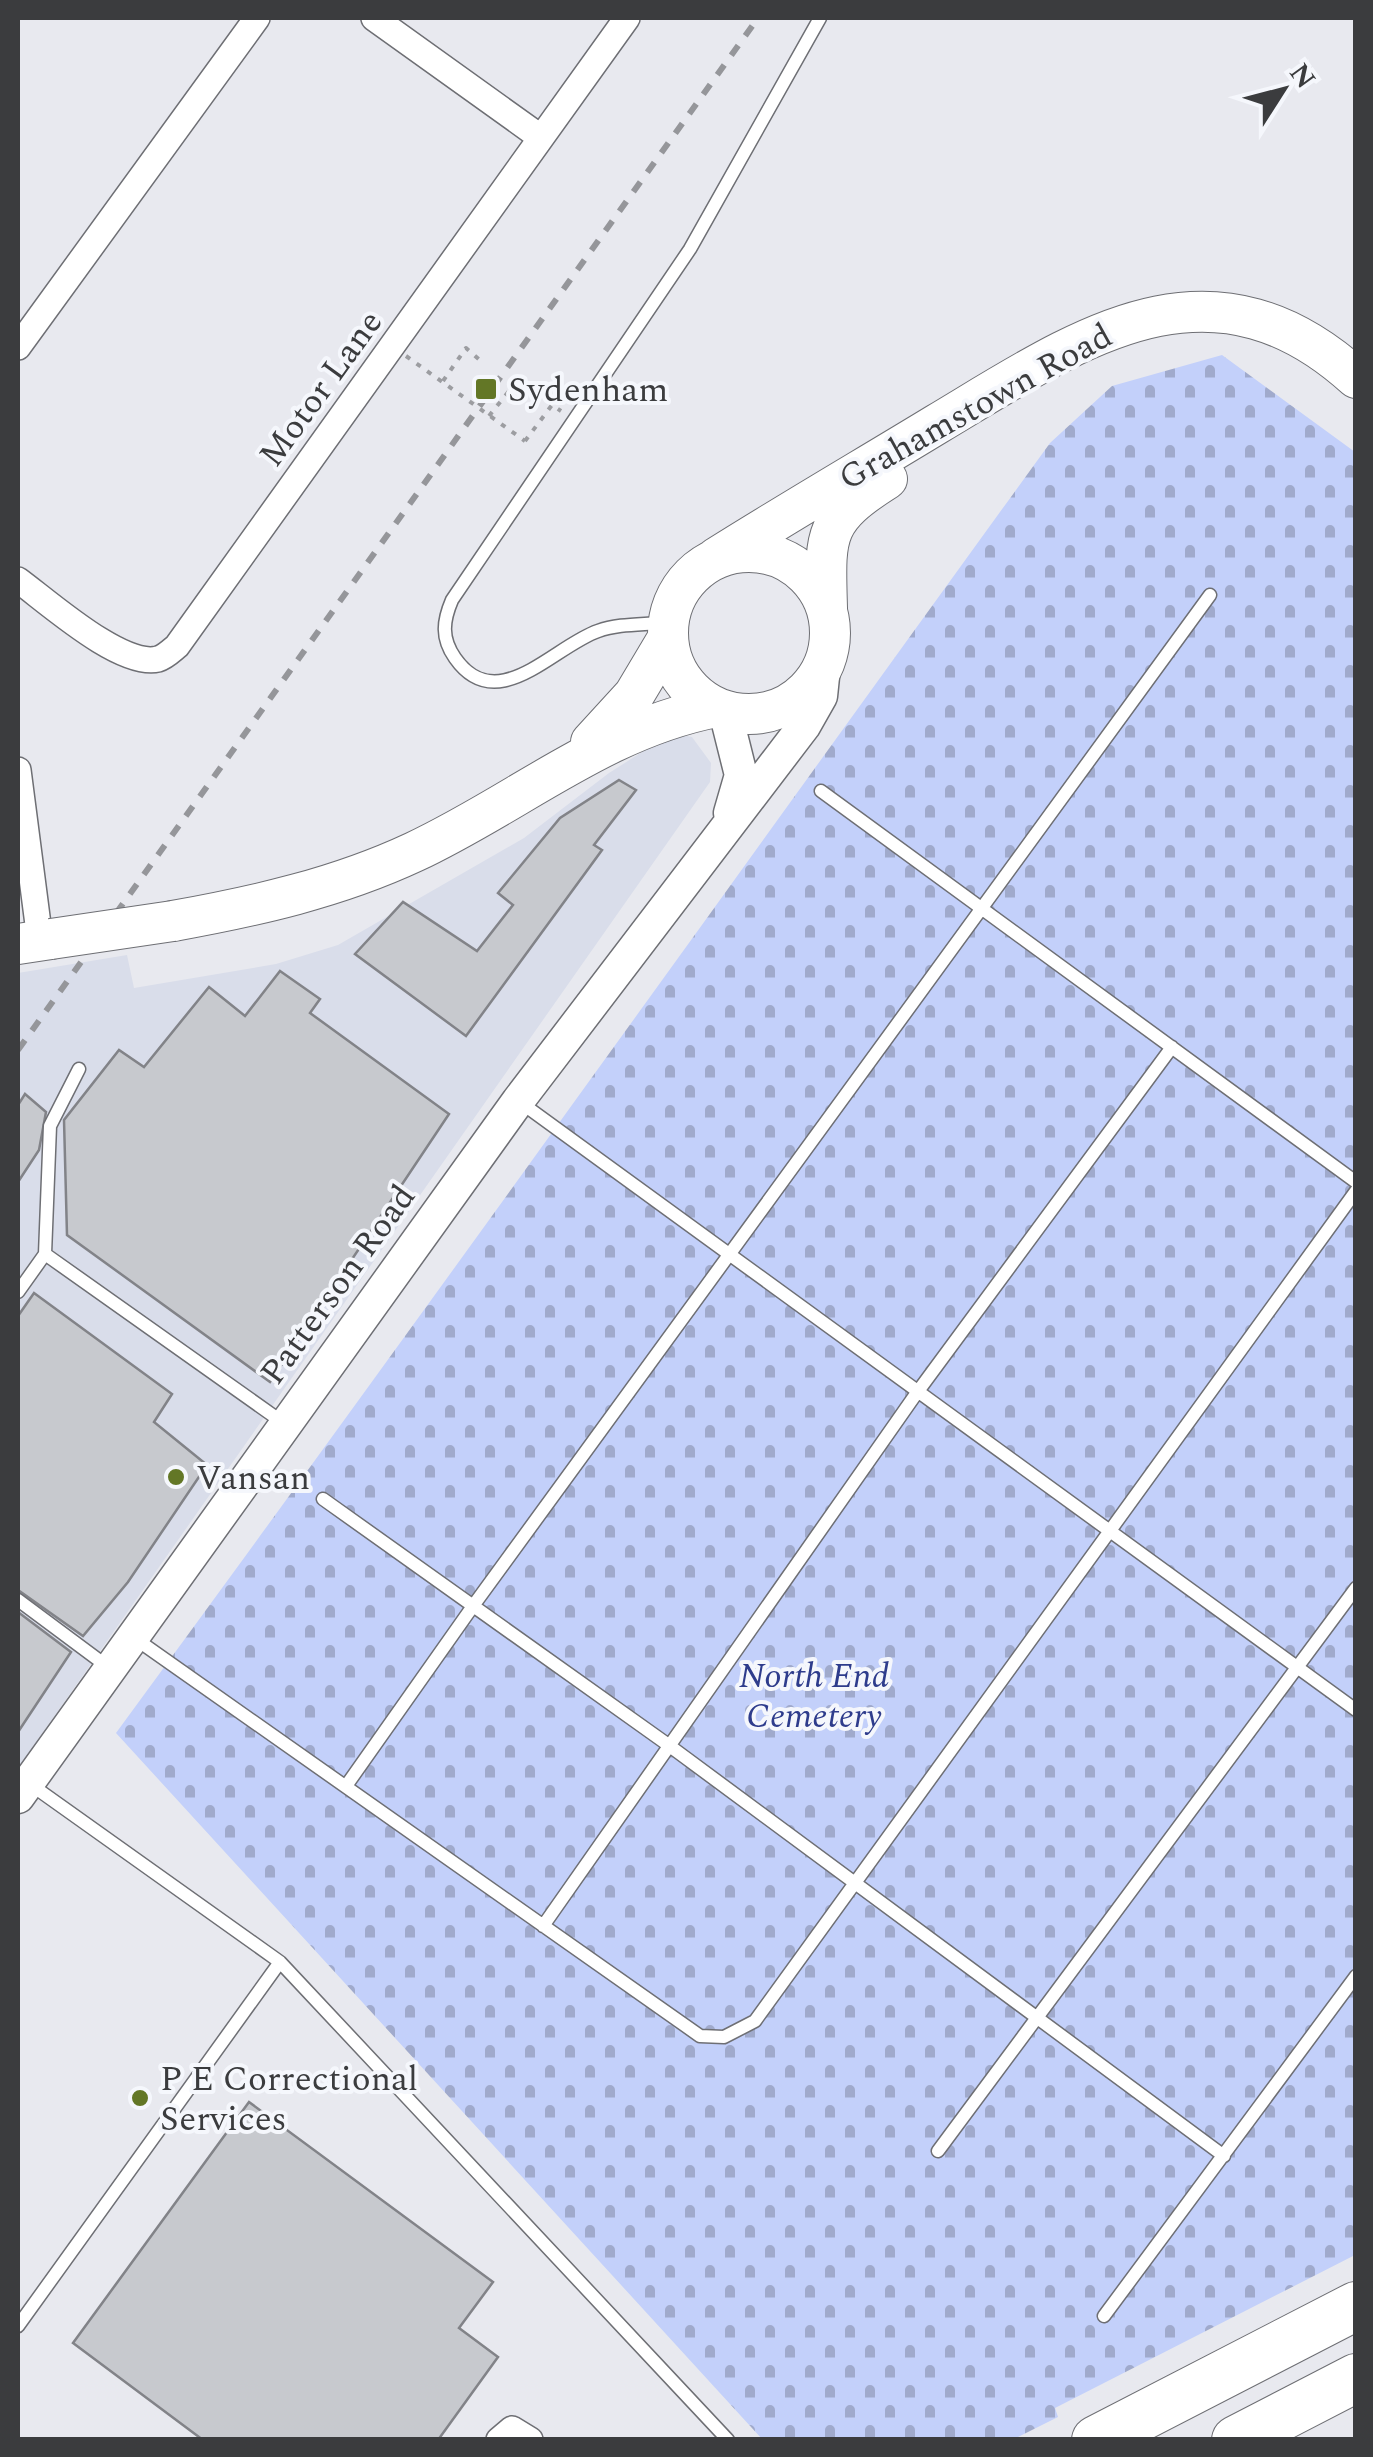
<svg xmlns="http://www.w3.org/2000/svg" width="1373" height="2457" viewBox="0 0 1373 2457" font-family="Spectral,serif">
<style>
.built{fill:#d9ddea}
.cemetery{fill:url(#cemetery-stones)}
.building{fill:#c7c9ce;stroke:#828388;stroke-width:2.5}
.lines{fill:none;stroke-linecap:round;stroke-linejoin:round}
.service-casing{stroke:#6e6f74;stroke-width:15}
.minor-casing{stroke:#6e6f74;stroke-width:28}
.tertiary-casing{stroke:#6e6f74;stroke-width:35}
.primary-casing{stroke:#6e6f74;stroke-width:42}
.motorway-casing{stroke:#6e6f74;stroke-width:50}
.path{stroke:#9c9da1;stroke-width:4;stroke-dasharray:5 8;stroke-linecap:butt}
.service{stroke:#fff;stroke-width:12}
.minor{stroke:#fff;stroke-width:25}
.tertiary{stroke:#fff;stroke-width:32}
.primary{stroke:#fff;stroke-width:40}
.motorway{stroke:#fff;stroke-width:48}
.rail{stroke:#95969a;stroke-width:6;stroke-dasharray:12 12;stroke-linecap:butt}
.primary-bridge-casing{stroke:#6e6f74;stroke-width:42;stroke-linecap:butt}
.path-bridge{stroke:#9c9da1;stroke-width:4;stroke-dasharray:5 8;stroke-linecap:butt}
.primary-bridge{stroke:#fff;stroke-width:40}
.poi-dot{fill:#637726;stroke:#f5f7fc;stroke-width:4}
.labels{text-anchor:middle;stroke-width:8;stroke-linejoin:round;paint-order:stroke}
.street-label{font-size:35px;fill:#3b3c3e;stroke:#f5f7fc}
.poi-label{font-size:35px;fill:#3b3c3e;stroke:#f5f7fc;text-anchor:start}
.park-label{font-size:35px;font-style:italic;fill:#2e3c8c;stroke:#f5f7fc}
</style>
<defs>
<pattern id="cemetery-stones" width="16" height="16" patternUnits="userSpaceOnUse" patternTransform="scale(2.5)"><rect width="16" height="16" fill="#c3d0fa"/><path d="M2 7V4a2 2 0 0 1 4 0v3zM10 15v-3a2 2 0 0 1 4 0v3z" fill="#a0aacc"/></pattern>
</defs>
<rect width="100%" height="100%" fill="#e8e9ef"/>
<path class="built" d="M 672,733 L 692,737 L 711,763 L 710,782 L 18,1768 L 18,973 L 127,955 L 134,988 L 276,964 L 338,945 L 524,838 L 609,773 Z"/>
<path class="cemetery" d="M 1222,355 L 1355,452 L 1355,2255 L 1055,2408 L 1058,2417 L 1014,2439 L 762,2439 L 116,1733 C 430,1305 738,873 1050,443 L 1112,386 Z"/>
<path class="building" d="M 619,780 L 636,790 L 594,845 L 602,850 L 466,1036 L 355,954 L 403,902 L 477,951 L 513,905 L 498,893 L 560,818 Z
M 280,971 L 320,999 L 310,1013 L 449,1114 L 270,1382 L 67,1235 L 64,1120 L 119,1050 L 144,1067 L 209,987 L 245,1016 Z
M 25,1094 L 46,1112 L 39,1150 L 18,1182 L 18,1105 Z
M 34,1293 L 172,1394 L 154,1422 L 207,1465 L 128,1582 L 83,1636 L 18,1590 L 18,1316 Z
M 18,1612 L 71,1652 L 18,1732 Z
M 249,2102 L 493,2282 L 459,2328 L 498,2357 L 438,2440 L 203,2440 L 73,2343 Z"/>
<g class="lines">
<g class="service-casing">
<path id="service" d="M 668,622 C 646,625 620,623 598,631 C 554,646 497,718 455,658 C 441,638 443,621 452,600 L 690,249 L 820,18
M 821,791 L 1356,1182
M 79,1069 L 50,1126 L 45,1254 L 285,1424
M 520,1102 L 1356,1710
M 18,1292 L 45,1254
M 323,1499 L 667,1744 L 1224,2156
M 18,1600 L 108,1667
M 133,1637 L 700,2036 L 724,2037 L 755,2021 L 1356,1191
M 30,1784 L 280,1962 L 728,2440
M 346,1786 L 473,1606 L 1210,595
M 543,1926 L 916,1394 L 1172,1047
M 938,2151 L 1356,1588
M 1104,2316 L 1356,1976
M 18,2326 L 280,1962"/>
</g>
<g class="minor-casing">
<path id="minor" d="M 374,18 L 540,137
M 18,347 L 257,18
M 18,580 C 47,601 121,668 158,659 C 165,657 171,651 177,646 L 627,18
M 18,770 L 40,940
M 499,2440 L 512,2429 L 530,2440"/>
</g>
<g class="tertiary-casing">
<path id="tertiary" d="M 725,711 L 741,775 L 730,813
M 18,1797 L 518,1101 L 804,726 L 821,696 L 824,667"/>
</g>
<g class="primary-casing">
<path id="primary" d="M668 633a81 81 0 1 1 162 0a81 81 0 1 1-162 0Z
M 716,558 C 789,512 863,469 937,424 C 1076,341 1208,244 1356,378
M 827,608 C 825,535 822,520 887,479
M 591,742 L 634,695 L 668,638
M 173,921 C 256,906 337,888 414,852 C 517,804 602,729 716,707
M 18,944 L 51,939"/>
</g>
<g class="motorway-casing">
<path id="motorway" d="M 1096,2440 L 1356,2306
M 1236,2440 L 1356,2378"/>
</g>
<path class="path" d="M 443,381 L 466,348 L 483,363
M 489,416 L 513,386 L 509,385
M 525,441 L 552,405 L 561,411"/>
<use href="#service" class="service"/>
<use href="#minor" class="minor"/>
<use href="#tertiary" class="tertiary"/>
<use href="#primary" class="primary"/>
<use href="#motorway" class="motorway"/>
<path class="rail" d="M 18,1050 L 758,18"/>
<g class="primary-bridge-casing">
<path id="primary-bridge" d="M 51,939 L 173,921"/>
</g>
<path class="path-bridge" d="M 406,356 L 525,441"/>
<use href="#primary-bridge" class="primary-bridge"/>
</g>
<g class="poi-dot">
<rect x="474" y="377" width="24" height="24" rx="5"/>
<circle cx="176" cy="1477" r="10"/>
<circle cx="140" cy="2098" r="10"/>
</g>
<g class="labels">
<g class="street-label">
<text transform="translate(320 388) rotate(-54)" y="12">Motor Lane</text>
<text transform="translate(975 406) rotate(-29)" y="12">Grahamstown Road</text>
<text transform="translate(337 1284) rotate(-54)" y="12">Patterson Road</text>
</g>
<g class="poi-label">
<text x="508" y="401">Sydenham</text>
<text x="196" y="1489">Vansan</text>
<text x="160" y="2090">P E Correctional<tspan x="160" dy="40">Services</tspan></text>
</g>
<g class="park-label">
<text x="814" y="1687">North End<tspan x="814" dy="40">Cemetery</tspan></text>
</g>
</g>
<rect width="1373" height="2457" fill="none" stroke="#3b3c3e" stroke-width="40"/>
<g transform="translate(1283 90) rotate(54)" stroke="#f5f7fc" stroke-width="8" paint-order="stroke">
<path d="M0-8L18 38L0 25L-18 38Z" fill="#3b3c3e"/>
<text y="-15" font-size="28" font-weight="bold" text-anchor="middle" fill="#3b3c3e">N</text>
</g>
</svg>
